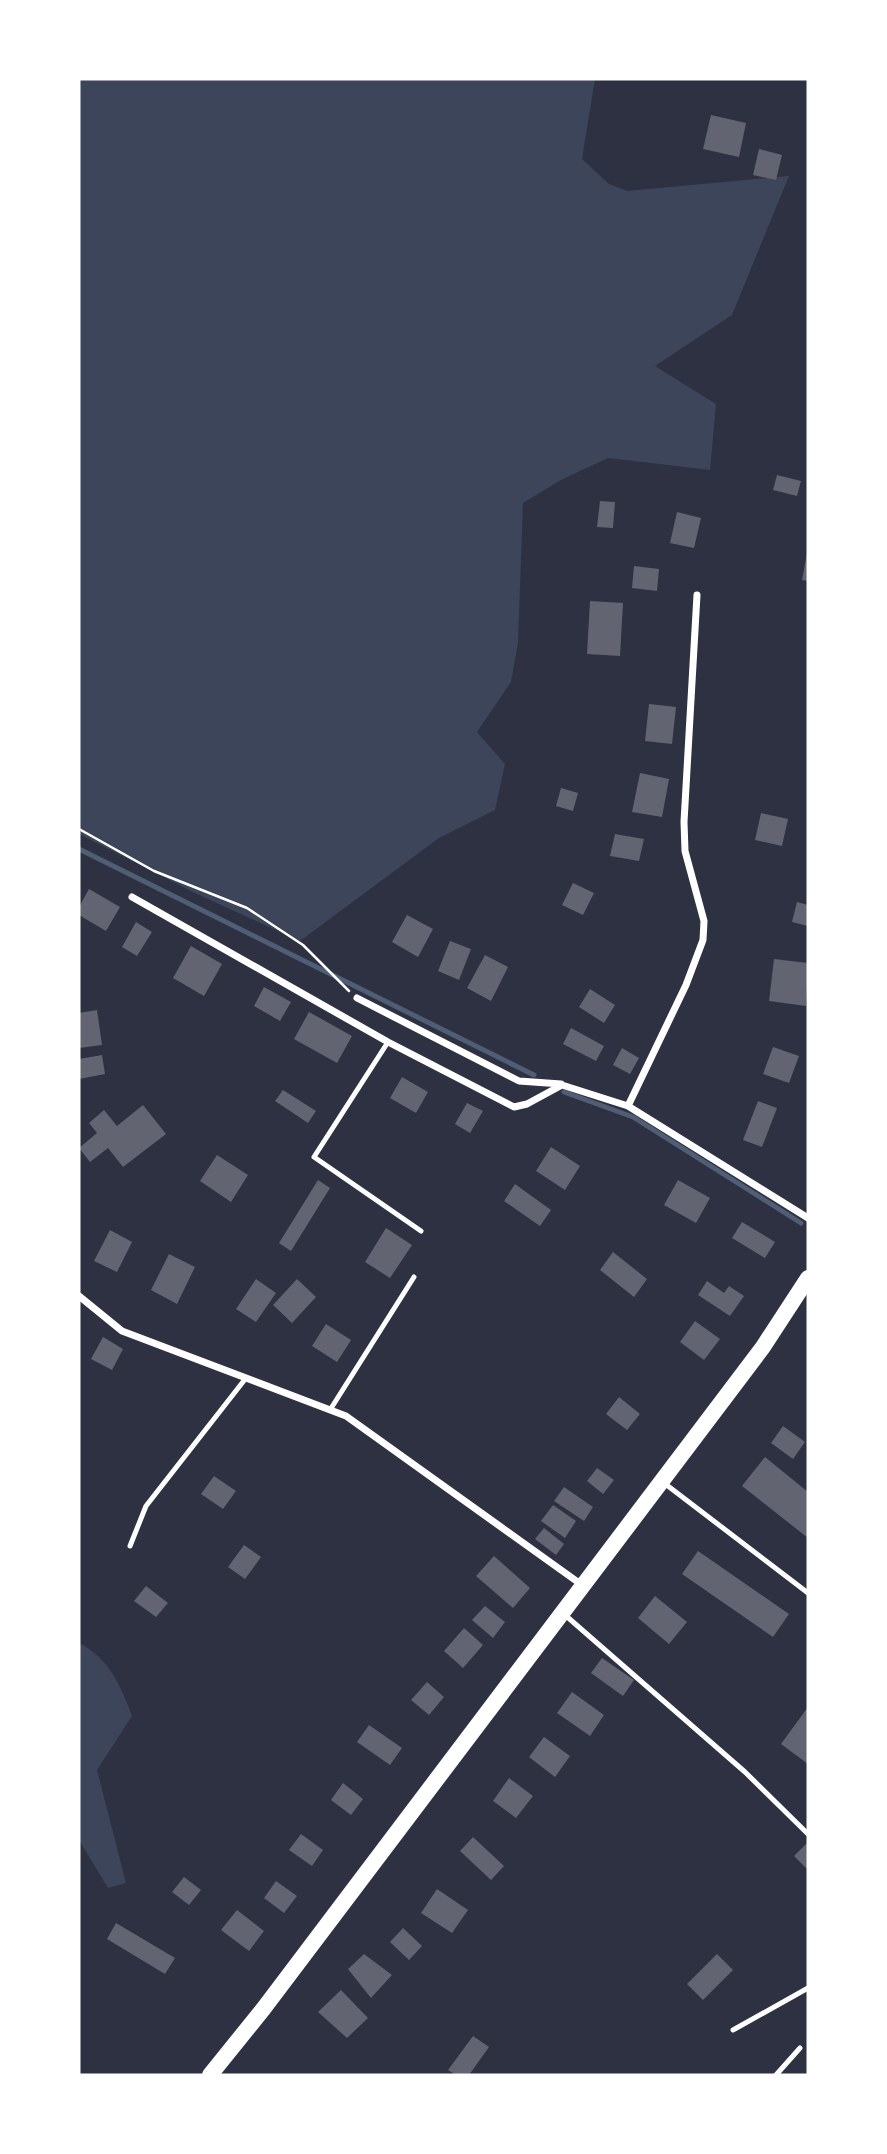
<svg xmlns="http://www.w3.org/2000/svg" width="887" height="2154" viewBox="0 0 887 2154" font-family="Arial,sans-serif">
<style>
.green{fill:#3c4559}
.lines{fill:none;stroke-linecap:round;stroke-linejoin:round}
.stream{stroke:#4f5d75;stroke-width:5}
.building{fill:#626471}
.path{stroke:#fff;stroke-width:2.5}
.service{stroke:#fff;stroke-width:5}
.minor{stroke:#fff;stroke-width:7}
.primary{stroke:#fff;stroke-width:16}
</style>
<rect width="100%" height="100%" fill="#2d3142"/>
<path class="green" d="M 79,79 L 595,79 L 582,159 L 609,184 L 627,191 L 789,176 L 732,315 L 655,366 L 716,404 L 710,470 L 608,458 L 561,480 L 523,503 L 518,643 L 511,682 L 477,732 L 505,764 L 495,810 L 439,838 L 300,941 L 197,894 L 79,834 Z
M 79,1643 C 109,1658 121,1686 132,1716 L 97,1770 L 126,1883 L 108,1888 L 79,1840 Z"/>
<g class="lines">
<path class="stream" d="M 79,849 L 534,1075
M 564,1092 L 633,1117 L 801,1223"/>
</g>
<path class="building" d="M 711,115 L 746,123 L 739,157 L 703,149 Z
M 759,149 L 782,155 L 776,180 L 753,175 Z
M 777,475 L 801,481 L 797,496 L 773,490 Z
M 600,501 L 615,502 L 613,528 L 597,527 Z
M 677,512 L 701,518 L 694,548 L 670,543 Z
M 807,553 L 808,553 L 808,581 L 802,580 Z
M 634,566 L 659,569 L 657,591 L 632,588 Z
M 590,601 L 623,603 L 620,656 L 587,654 Z
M 649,704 L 676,707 L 672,744 L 645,741 Z
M 640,773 L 669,779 L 662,817 L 632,812 Z
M 561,788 L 578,793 L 573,811 L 556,806 Z
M 761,813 L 788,819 L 782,846 L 755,840 Z
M 615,834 L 644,839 L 639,861 L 610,856 Z
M 573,883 L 594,893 L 583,915 L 562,905 Z
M 89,889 L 120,907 L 106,931 L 79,915 L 79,907 Z
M 797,902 L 808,905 L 808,926 L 792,922 Z
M 407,915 L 433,929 L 418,957 L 392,942 Z
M 136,922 L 152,932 L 137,956 L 122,947 Z
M 450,941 L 471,949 L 459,980 L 438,971 Z
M 191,946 L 222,964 L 204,996 L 173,978 Z
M 485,955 L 508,967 L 491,1001 L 467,988 Z
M 774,959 L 808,963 L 806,1006 L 769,1001 Z
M 264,987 L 291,1002 L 280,1021 L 254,1006 Z
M 590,989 L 615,1005 L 604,1023 L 579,1007 Z
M 97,1010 L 102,1045 L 79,1048 L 79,1013 Z
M 309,1012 L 352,1036 L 337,1063 L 294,1039 Z
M 571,1028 L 604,1046 L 596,1061 L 563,1044 Z
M 773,1047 L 799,1056 L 789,1083 L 763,1074 Z
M 622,1048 L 639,1058 L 630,1074 L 613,1065 Z
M 102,1055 L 105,1074 L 79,1079 L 79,1059 Z
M 402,1077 L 428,1092 L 416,1113 L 390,1098 Z
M 283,1090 L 316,1111 L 308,1123 L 275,1101 Z
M 758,1101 L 777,1108 L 762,1147 L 743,1140 Z
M 467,1103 L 483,1111 L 470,1133 L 455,1124 Z
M 143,1105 L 166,1134 L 123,1167 L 108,1148 L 90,1162 L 79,1148 L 97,1133 L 89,1123 L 104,1110 L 117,1126 Z
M 551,1147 L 580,1166 L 565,1190 L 536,1171 Z
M 217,1155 L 248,1175 L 231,1202 L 200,1181 Z
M 318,1180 L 330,1188 L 291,1251 L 279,1243 Z
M 678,1180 L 710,1198 L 696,1223 L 664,1205 Z
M 515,1184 L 551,1210 L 540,1226 L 504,1201 Z
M 742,1222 L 775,1242 L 765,1258 L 732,1238 Z
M 386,1228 L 412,1245 L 390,1278 L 365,1262 Z
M 110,1230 L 132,1242 L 117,1272 L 94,1261 Z
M 613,1252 L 647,1279 L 634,1297 L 600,1270 Z
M 169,1254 L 195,1267 L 177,1304 L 151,1290 Z
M 256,1279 L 276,1293 L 256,1322 L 236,1309 Z
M 297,1279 L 316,1297 L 292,1323 L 273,1305 Z
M 707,1281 L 724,1293 L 729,1286 L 744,1296 L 730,1316 L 698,1295 Z
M 695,1321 L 720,1339 L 704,1360 L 680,1342 Z
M 326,1324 L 351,1340 L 337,1362 L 312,1346 Z
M 103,1337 L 123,1349 L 112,1370 L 91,1359 Z
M 619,1397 L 640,1414 L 627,1430 L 606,1414 Z
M 783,1426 L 805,1442 L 793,1459 L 771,1443 Z
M 765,1457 L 808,1492 L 808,1538 L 742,1486 Z
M 597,1468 L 614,1480 L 603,1494 L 587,1481 Z
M 214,1476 L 236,1491 L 223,1509 L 201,1494 Z
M 564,1487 L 593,1507 L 584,1521 L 554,1501 Z
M 553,1505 L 576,1521 L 565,1538 L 541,1521 Z
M 544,1528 L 564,1544 L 556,1555 L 535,1539 Z
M 244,1545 L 261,1557 L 245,1579 L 228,1567 Z
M 698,1551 L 789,1614 L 773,1637 L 682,1574 Z
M 494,1556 L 530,1588 L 513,1608 L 476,1576 Z
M 146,1586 L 168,1603 L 156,1617 L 134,1601 Z
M 655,1596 L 687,1622 L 669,1644 L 638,1618 Z
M 485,1606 L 505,1622 L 493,1638 L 472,1620 Z
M 464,1628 L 483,1645 L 463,1668 L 444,1651 Z
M 602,1658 L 634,1680 L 623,1696 L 591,1673 Z
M 427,1682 L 444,1697 L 429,1715 L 411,1700 Z
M 572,1692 L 604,1715 L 590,1736 L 557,1713 Z
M 808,1707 L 808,1764 L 781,1744 Z
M 369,1725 L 402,1748 L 390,1765 L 357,1742 Z
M 544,1737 L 570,1756 L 555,1777 L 529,1757 Z
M 509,1778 L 533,1796 L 516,1818 L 493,1801 Z
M 343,1783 L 363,1799 L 351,1815 L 331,1800 Z
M 301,1834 L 323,1850 L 312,1866 L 289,1850 Z
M 473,1837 L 504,1866 L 491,1880 L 460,1851 Z
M 808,1842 L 808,1870 L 794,1856 Z
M 184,1877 L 201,1890 L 189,1905 L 172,1892 Z
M 276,1881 L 297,1896 L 284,1913 L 264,1898 Z
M 437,1889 L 468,1910 L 452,1933 L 421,1913 Z
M 237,1910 L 264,1931 L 249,1951 L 221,1930 Z
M 116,1923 L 175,1958 L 165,1974 L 107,1939 Z
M 403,1928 L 422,1946 L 409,1960 L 390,1942 Z
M 364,1954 L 392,1975 L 371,1998 L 348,1969 Z
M 717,1954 L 733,1970 L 703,2000 L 687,1984 Z
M 341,1990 L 368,2018 L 347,2038 L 318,2012 Z
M 473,2036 L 489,2047 L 469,2075 L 456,2075 L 448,2070 Z"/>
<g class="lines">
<path class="path" d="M 79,829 L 154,871 L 247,908 L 303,945 L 349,991"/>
<path class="service" d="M 388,1042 L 314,1157 L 421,1231
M 330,1410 L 414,1277
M 664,1483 L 808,1593
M 130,1546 L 146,1506 L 246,1378
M 565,1615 L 745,1772 L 808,1834
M 733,2030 L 808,1988
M 776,2075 L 800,2048"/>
<path class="minor" d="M 132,897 L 388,1042 L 514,1107 L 527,1104 L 562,1085 L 628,1106 L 808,1218
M 357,998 L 519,1081 L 561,1084
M 628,1106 L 686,985 L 703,940 L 704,921 L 685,851 L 684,822 L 697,595
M 79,1296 L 122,1331 L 346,1416 L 582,1585"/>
<path class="primary" d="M 210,2075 L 264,2008 L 763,1347 L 808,1278"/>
</g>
<rect width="887" height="2154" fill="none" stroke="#ffffff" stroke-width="161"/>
</svg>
